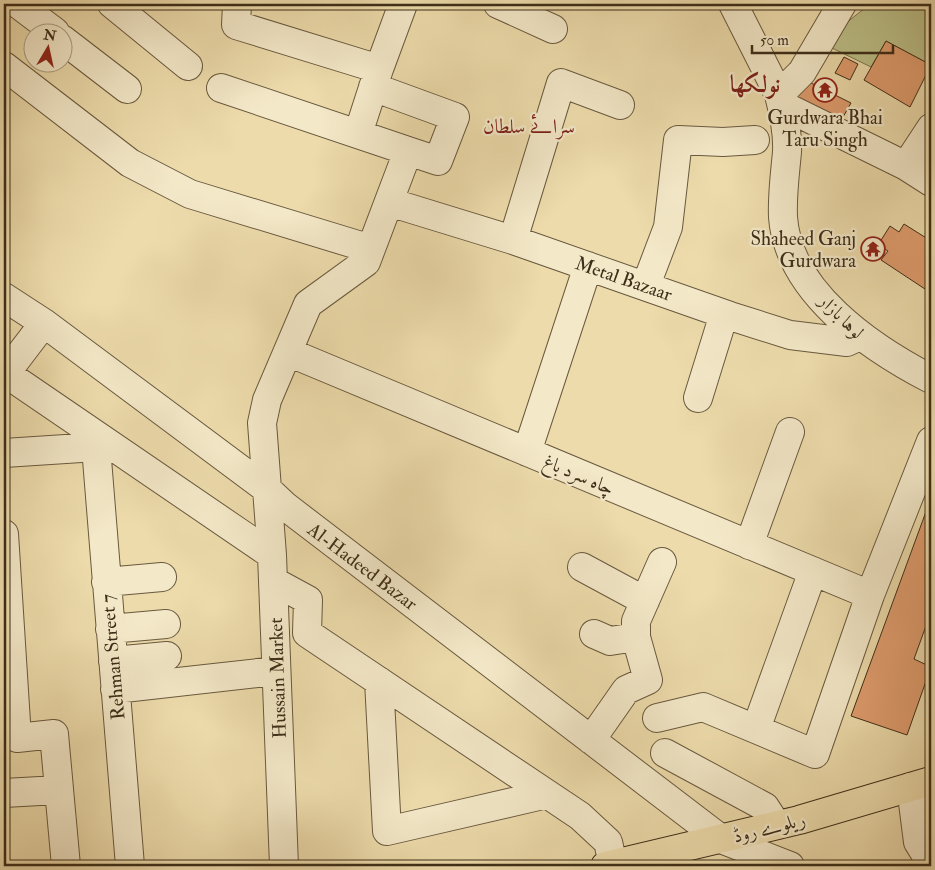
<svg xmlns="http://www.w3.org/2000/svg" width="935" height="870" viewBox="0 0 935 870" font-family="'IM FELL Double Pica',Amiri,serif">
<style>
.green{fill:#bcbf87;stroke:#7c7650}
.building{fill:#df9c6d;stroke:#3d2e19}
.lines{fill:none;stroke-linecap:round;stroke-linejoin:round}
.minor-casing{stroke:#69593e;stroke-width:30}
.major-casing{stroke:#3d2e19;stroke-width:30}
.minor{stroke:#f3e8c8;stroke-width:28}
.major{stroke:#eddbab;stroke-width:28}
.labels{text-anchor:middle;stroke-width:4.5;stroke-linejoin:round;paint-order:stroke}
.poi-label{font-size:19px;fill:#3d2e19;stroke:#f3e8c8}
.street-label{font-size:19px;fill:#3d2e19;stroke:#f3e8c8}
.neighbourhood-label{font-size:20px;fill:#7a1f14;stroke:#f3e8c8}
.district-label{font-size:24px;font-weight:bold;fill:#7a1f14;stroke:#f3e8c8}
</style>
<rect width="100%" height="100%" fill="#eddbab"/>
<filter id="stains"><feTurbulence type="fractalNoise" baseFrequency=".004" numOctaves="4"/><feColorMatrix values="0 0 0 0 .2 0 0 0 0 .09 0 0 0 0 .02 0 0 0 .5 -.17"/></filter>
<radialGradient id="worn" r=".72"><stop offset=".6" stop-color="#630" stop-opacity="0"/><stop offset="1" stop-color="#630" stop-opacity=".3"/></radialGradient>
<path class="green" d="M 870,4 L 931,4 L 931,65 L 886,41 L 871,67 L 830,47 L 841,27 Z"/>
<path class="building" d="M 886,41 L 931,65 L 910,107 L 864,80 Z
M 844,57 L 858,64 L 850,80 L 835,73 Z
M 799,77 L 851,103 L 838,126 L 785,100 Z
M 904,224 L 931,241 L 931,293 L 881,260 L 888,251 L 878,245 L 890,226 L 899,232 Z
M 931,498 L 931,612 L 914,659 L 931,667 L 907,735 L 851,716 Z"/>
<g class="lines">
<g class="minor-casing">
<path id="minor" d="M 18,4 L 55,32
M 112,4 L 188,66
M 237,4 L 236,25 L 379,69 L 358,134
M 498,4 L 553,29
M 733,4 L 779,95 C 784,114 788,133 787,152 C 785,174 782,195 783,217 C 788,292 871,348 931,379
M 62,39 L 127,89
M 4,66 L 130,163 L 190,194 L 371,249
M 379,69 L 403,4
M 221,88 L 408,151
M 779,95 L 802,72 L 842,4
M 782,105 L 906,166 L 931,182
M 906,166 L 931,128
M 389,202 L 513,240 L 730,316 L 790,335 L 847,342 L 860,336
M 513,240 L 561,83 L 620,105
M 646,285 L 668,227 L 678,140 L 723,142 L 755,140
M 4,297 L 44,323 L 268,490 L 285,506 L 721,839 L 790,866
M 288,352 L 870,595
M 4,372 L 272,555
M 6,373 L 44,323
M 698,398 L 724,314
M 96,447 L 130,866
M 527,452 L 588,266
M 4,453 L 112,446
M 4,534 L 17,738 L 54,734 L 66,866
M 749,545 L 790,432
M 582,567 L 645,601
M 273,581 L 308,600 L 307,633 L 580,816 L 608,842 L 613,864
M 106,582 L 162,577
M 110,629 L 166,624
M 594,634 L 610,641 L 636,637
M 113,661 L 167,656
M 379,681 L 387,831 L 547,794
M 115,689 L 276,671
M 657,718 L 703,707 L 815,754 L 870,595 L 931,441
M 756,729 L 813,571
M 591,740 L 626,690 L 648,680 L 636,637 L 636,621 L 662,562
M 665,753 L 765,807 L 776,824
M 911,787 L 918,842 L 931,863
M 4,793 L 58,790
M 284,866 L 272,555 L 262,423 L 267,400 L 308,304 L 366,262 L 408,151 L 438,161 L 455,117 L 373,87"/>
</g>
<g class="major-casing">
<path id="major" d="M 605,866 L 799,820 L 931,781"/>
</g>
<use href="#minor" class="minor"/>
<use href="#major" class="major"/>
</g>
<defs>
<g id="temple-ring" transform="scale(1.25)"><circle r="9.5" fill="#f3e8c8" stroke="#8f2418" stroke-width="1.5"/><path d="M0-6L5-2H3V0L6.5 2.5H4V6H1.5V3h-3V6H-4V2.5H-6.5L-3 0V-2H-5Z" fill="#8f2418"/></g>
</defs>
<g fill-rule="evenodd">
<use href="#temple-ring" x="825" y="90"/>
<use href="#temple-ring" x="873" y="249"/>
</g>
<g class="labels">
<g class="poi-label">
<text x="825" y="124">Gurdwara Bhai<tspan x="825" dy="22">Taru Singh</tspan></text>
<text x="856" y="245" text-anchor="end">Shaheed Ganj<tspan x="856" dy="22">Gurdwara</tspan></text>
</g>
<g class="street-label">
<text transform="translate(624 278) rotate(19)" y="7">Metal Bazaar</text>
<text transform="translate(842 316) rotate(45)" y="7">لوہا بازار</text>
<text transform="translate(579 474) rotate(23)" y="7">چاہ سرد باغ</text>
<text transform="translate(363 566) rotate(37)" y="7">Al-Hadeed Bazar</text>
<text transform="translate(112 657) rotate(-95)" y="7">Rehman Street 7</text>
<text transform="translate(277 678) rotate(-92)" y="7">Hussain Market</text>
<text transform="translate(769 827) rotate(-14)" y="7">ریلوے روڈ</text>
</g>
<g class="neighbourhood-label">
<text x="529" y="133">سرائے سلطان</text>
</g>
<g class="district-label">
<text x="755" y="92">نولکھا</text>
</g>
</g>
<rect width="935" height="870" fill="none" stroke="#eddbab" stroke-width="20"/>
<rect x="5" y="5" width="925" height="860" fill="none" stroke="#3d2e19" stroke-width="2.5"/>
<rect x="10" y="10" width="915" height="850" fill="none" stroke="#3d2e19"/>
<g transform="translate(48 48) rotate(9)"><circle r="24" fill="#f3e8c8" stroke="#aa9e82"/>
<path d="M0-4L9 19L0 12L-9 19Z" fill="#8f2418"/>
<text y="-8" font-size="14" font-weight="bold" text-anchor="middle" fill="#3d2e19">N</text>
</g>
<path d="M752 45v8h141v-8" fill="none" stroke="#3d2e19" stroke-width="2.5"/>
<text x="760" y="45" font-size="15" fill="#3d2e19" stroke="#f3e8c8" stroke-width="4" paint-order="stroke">50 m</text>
<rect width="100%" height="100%" filter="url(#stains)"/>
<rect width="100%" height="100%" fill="url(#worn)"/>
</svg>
